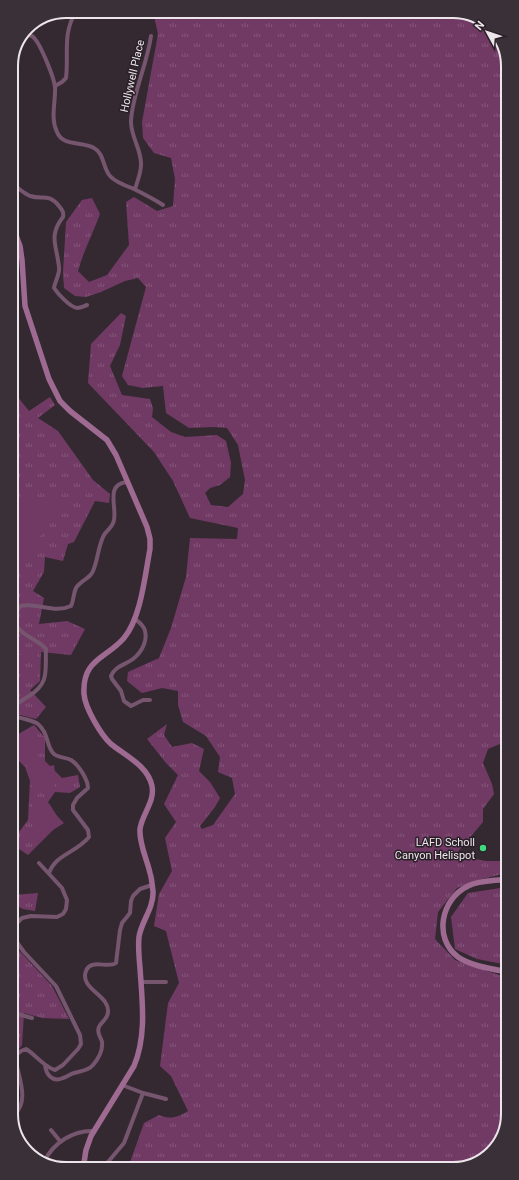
<svg xmlns="http://www.w3.org/2000/svg" width="519" height="1180" font-family="Roboto,sans-serif">
  <defs>
    <pattern id="grass-tufts" width="24" height="20" patternUnits="userSpaceOnUse"><rect width="24" height="20" fill="#713a65"/><path d="M3 7l-1-3M5 7V3M7 7l1-3M15 17l-1-3M17 17v-4M19 17l1-3" fill="none" stroke="#85567b"/></pattern>
  </defs>
  <rect width="100%" height="100%" fill="#342931"/>
  <path fill="url(#grass-tufts)" d="M153,11H457L486,22L505,48L507,741L488,749L483,763L492,784L494,794L483,809V822L455,855L461,862L470,858L486,861H505L507,859V873L478,880L457,888L438,912L435,939L455,960L508,978V1114L499,1145L471,1166L128,1168L144,1123L159,1115C171,1120 178,1117 188,1111L171,1076L160,1066L168,1003L179,983L166,931L154,926L159,894L172,871L165,838L176,822L164,804L178,775L166,763L147,739L167,724L164,735L172,747L192,743L204,749L199,771L210,782L220,798L215,807L200,826L202,829L213,825L235,794L232,778L218,772L220,757L206,736L183,722L178,705V691L162,688L142,693L127,681L128,672L159,658L171,628L186,577L190,538L237,539L238,528L190,518L173,481L154,452L88,383L91,344L121,313L126,316L120,345L110,366L122,395L150,399L153,408L152,417L171,432L185,437L217,435L226,441L231,463L230,477L220,485L210,488L205,493L211,505L228,507L243,494L245,480L238,445L227,428L213,427L189,428L166,413L163,386L143,388L128,385L122,376L146,287L138,278L125,281L101,292L86,297L75,296L64,288L63,273L66,222L82,200L92,198L100,214C93,233 83,252 78,271L89,282L107,275L129,245L126,202L134,197L157,211L173,206L175,179L171,158L154,153L143,138L142,122L158,34Z
    M12,390L29,411L50,397L55,405L38,418L58,431L93,480L110,494L109,503L95,501L74,542L68,544L63,561L45,557L44,572L33,591L44,598L39,624L67,621L85,629L71,655L41,652L40,681L30,690L46,707L36,719L13,713Z
    M34,725L45,738V761L62,778L78,775L80,787L70,793L55,792L48,802L61,822L28,855L16,847L19,832L28,820L30,781L25,767L18,760L13,763V735L15,736Z
    M507,887L508,965L477,959L455,949L451,917L468,893Z
    M13,891L14,895L38,893L35,911L23,909L13,904Z
    M14,945L52,986L69,1019L42,1018L24,1013L22,1045L14,1055Z"/>
  <path fill="#713a65" d="M68,497L13,575H12V505Z
    M13,655H22C24,668 23,672 13,681Z
    M28,731L38,737L39,739L34,742C37,751 40,771 54,765L56,780L54,791L46,805L64,823L33,843L39,826L32,804L48,796L29,784L32,783L30,773L28,774C27,762 25,759 13,756V733L17,735Z"/>
  <g fill="none" stroke-linecap="round" stroke-linejoin="round">
    <path stroke="#76556e" stroke-width="4" d="M25,33C28,34 33,36 35,39C41,46 54,77 55,87C56,101 50,118 57,132C63,147 82,141 94,148C104,153 103,168 110,176C115,182 126,186 134,189C144,194 154,199 163,205
      M55,86L62,82L66,78C69,53 62,35 76,11
      M11,184C18,187 23,193 30,196C43,200 49,193 59,206C62,210 64,212 63,217C48,236 57,246 59,267C60,274 55,281 54,288C58,294 70,307 77,308C81,308 84,306 87,305
      M135,189C137,182 141,173 141,165C142,150 130,136 131,120C133,92 147,65 151,36
      M135,619C138,621 142,625 144,628C149,639 142,652 133,659C125,665 115,666 111,676L112,679L121,691L124,701L131,706L143,700H150
      M13,709C17,702 23,700 29,696C50,683 45,670 46,649C34,635 4,633 20,606C37,602 54,614 71,606C74,600 73,594 76,588C81,580 90,579 93,571C98,560 98,546 104,535C107,530 113,527 114,520C117,507 105,484 127,482
      M13,711L15,716C22,719 33,720 38,724C49,733 46,747 54,754C59,758 65,757 71,760C79,765 88,780 88,788L77,798L73,805V810L88,830L89,837C76,853 56,854 49,873
      M141,982H166
      M14,1013L32,1018
      M45,1065C46,1074 52,1083 63,1078C67,1077 70,1074 74,1073C81,1071 88,1071 93,1065C98,1059 103,1050 102,1042C101,1037 96,1033 99,1027C101,1022 108,1019 108,1012C110,995 79,989 86,971C91,958 108,969 116,963L120,930L122,923L130,913L131,901L133,896L140,889L152,885
      M122,1085L143,1093L166,1099
      M14,1115C31,1100 17,1075 15,1056L21,1051L26,1049C36,1055 44,1067 55,1070L63,1065L78,1049L81,1044L80,1035L56,986L24,952L16,941L14,933L17,923L22,918L31,916L57,917L63,914L66,909L67,900L62,888L39,863
      M51,1130L60,1141
      M44,1162C53,1143 73,1130 94,1131
      M102,1169L124,1143L143,1093"/>
    <path stroke="#9e6a91" stroke-width="5.5" d="M12,225L20,246L22,260L25,306L49,379L60,401L70,411L107,440L116,455L147,527L150,539V549C145,575 141,618 124,638C106,659 82,659 84,694C85,708 101,735 111,744C126,756 148,766 152,786C155,802 142,814 140,829C139,844 147,859 150,873C152,879 152,885 153,891C154,908 141,922 139,937C138,947 139,958 140,968C142,1000 147,1035 134,1066L91,1136L86,1150L83,1169
      M507,879C495,881 480,880 468,886C441,899 433,938 458,957C471,966 492,969 508,972"/>
  </g>
  <circle fill="#41d77c" stroke="#2a2027" stroke-width="1.5" cx="483" cy="848" r="4"/>
  <g text-anchor="middle" stroke-width="3" stroke-linejoin="round" paint-order="stroke">
    <g font-size="11" fill="#ece5ea" stroke="#2a2027">
      <text transform="translate(132 76) rotate(-77)" y="4">Hollywell Place</text>
    </g>
    <g font-size="11" fill="#ece5ea" stroke="#2a2027" text-anchor="end">
      <text x="475" y="846">LAFD Scholl<tspan x="475" dy="13">Canyon Helispot</tspan></text>
    </g>
  </g>
  <path d="M0 0H519V1180H0ZM66 18H453A48 48 0 0 1 501 66V1114A48 48 0 0 1 453 1162H66A48 48 0 0 1 18 1114V66A48 48 0 0 1 66 18Z" fill="#3a3037" fill-rule="evenodd"/>
  <path fill="none" stroke="#ece5ea" stroke-width="2" d="M66 18H453A48 48 0 0 1 501 66V1114A48 48 0 0 1 453 1162H66A48 48 0 0 1 18 1114V66A48 48 0 0 1 66 18Z"/>
  <g transform="translate(487 32) rotate(310)" stroke="#2a2027" stroke-width="3" paint-order="stroke">
  <path d="M0-3L7 15L0 10L-7 15Z" fill="#ece5ea"/>
  <text y="-6" font-size="11" font-weight="bold" text-anchor="middle" fill="#ece5ea">N</text>
  </g>
</svg>
